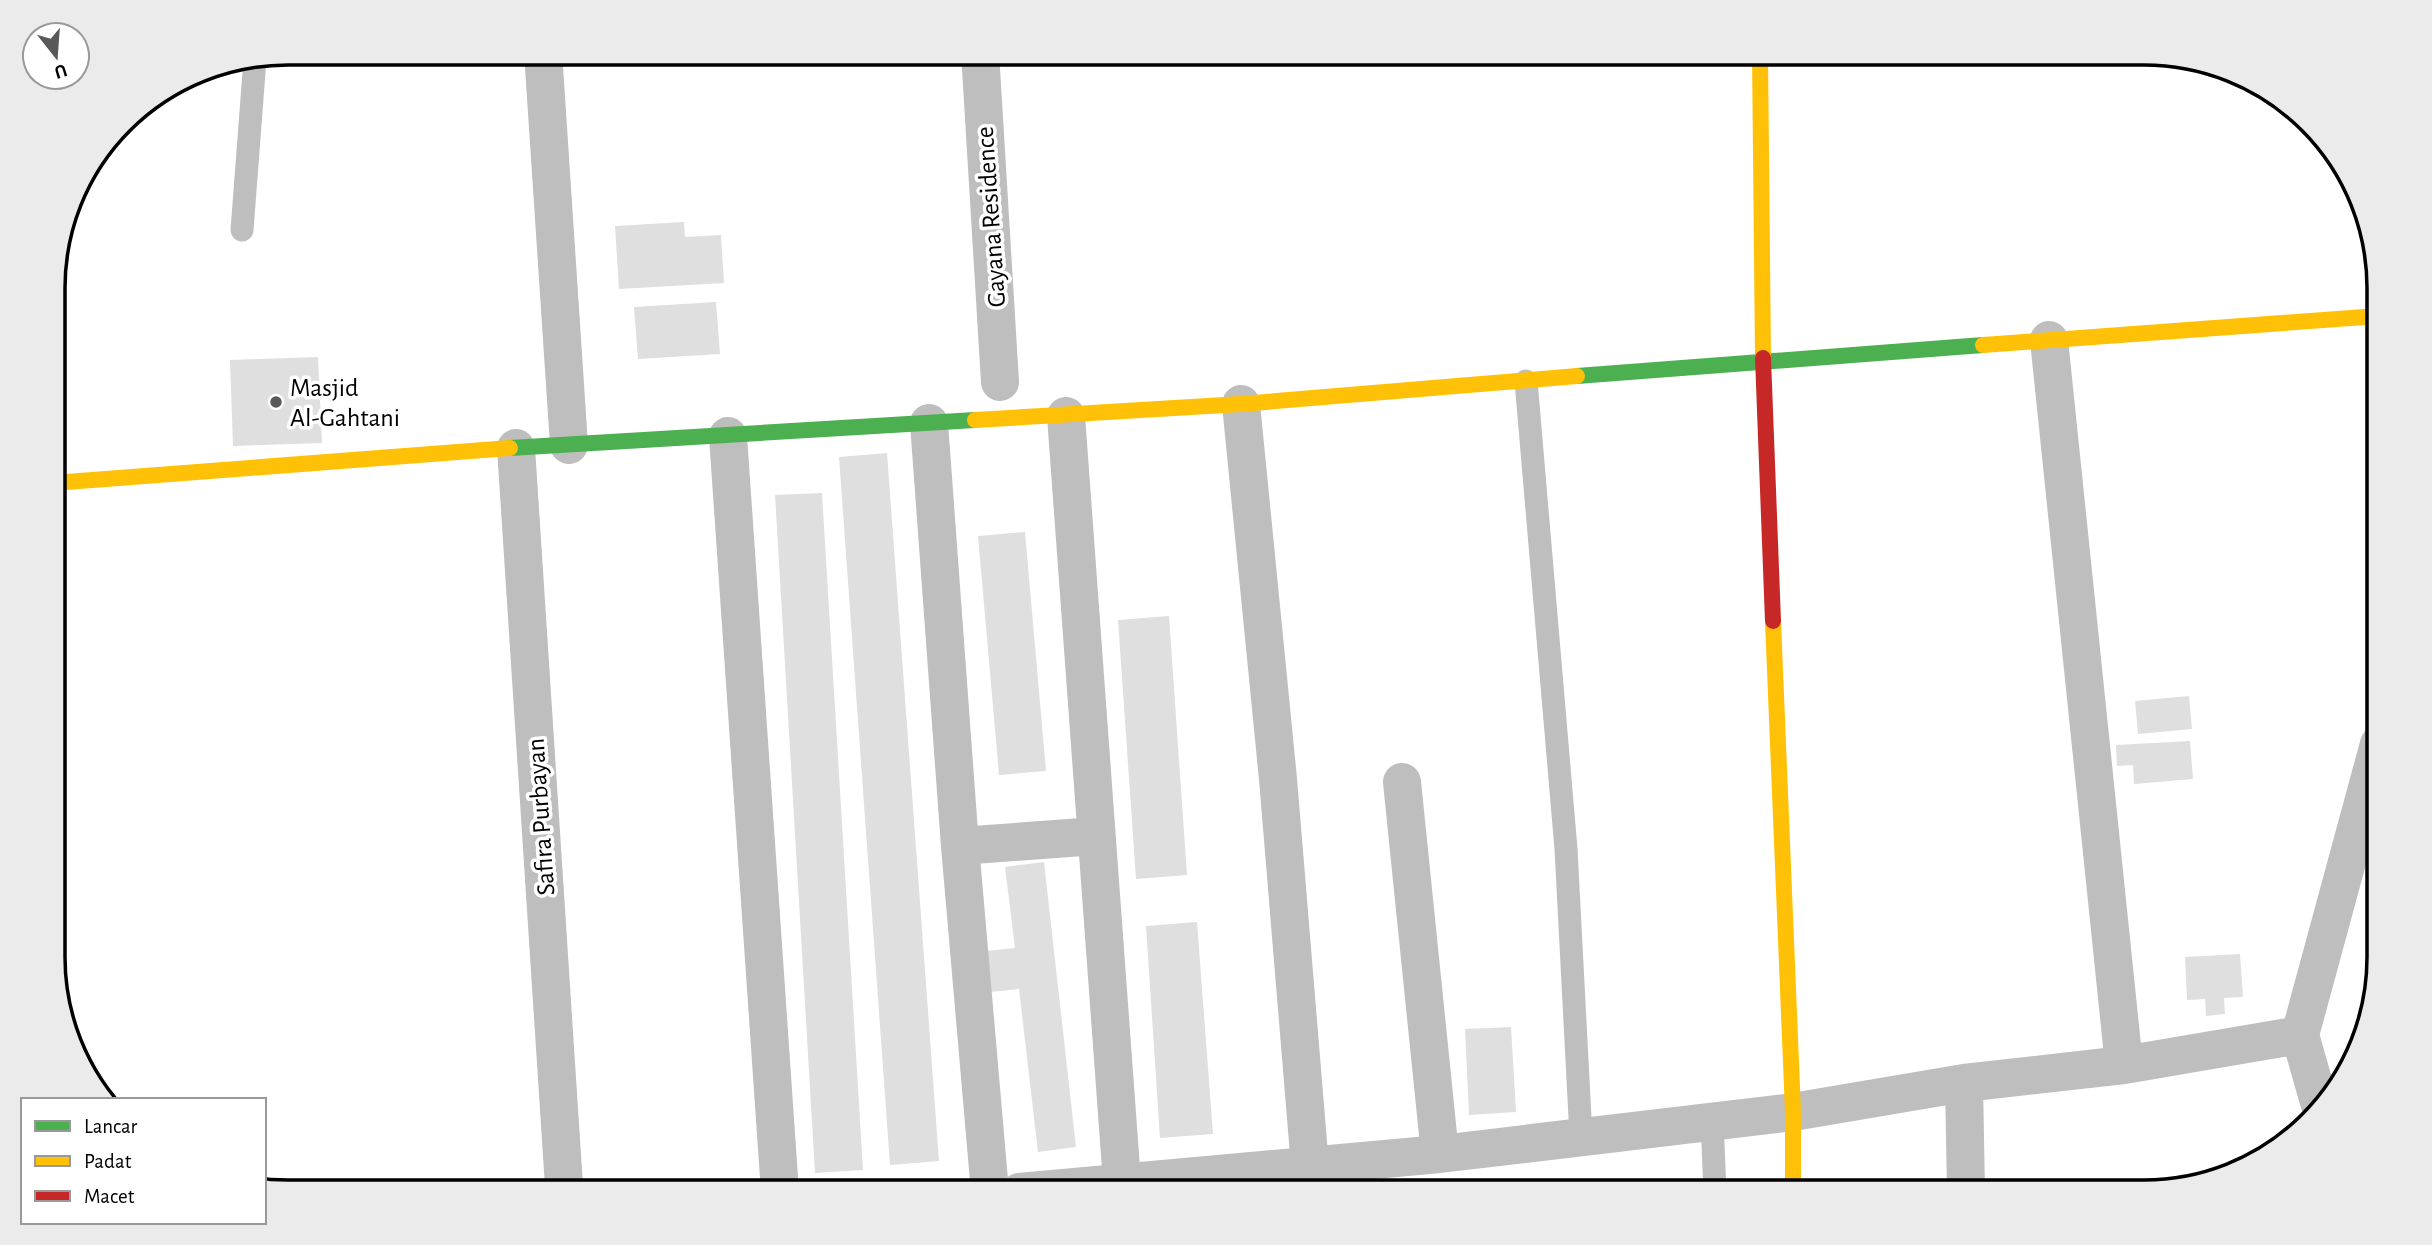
<svg xmlns="http://www.w3.org/2000/svg" width="2432" height="1245" font-family="'Alegreya Sans',sans-serif">
  <rect width="100%" height="100%" fill="#fff"/>
  <path fill="#dfdfdf" d="M684,222L685,237L721,235L724,283L619,289L615,226Z
    M716,302L720,354L638,359L634,307Z
    M318,357L322,443L233,446L230,360Z
    M887,453L939,1161L890,1165L839,457Z
    M822,493L863,1170L815,1173L775,495Z
    M1025,532L1046,771L999,775L978,536Z
    M1169,616L1187,875L1136,879L1118,620Z
    M2189,696L2192,729L2138,734L2135,701Z
    M2190,741L2193,779L2134,784L2133,765L2117,766L2116,745Z
    M1044,862L1076,1147L1038,1152L1019,989L991,992L986,951L1015,948L1005,867Z
    M1197,922L1213,1134L1160,1138L1146,926Z
    M2240,954L2243,997L2224,998L2225,1014L2206,1016L2205,999L2187,1000L2185,957Z
    M1511,1027L1516,1112L1469,1115L1465,1029Z"/>
  <g fill="none" stroke-linecap="round" stroke-linejoin="round">
    <path stroke="#bebebe" stroke-width="23" d="M242,230L255,59
      M1526,381L1566,849L1581,1137
      M1712,1121L1715,1192"/>
    <path stroke="#bebebe" stroke-width="38" d="M543,52L569,445
      M980,52L1000,382
      M2049,340L2124,1065
      M1241,404L1278,779L1310,1166
      M1066,416L1122,1182
      M929,423L960,846L990,1192
      M728,436L780,1192
      M516,448L564,1186
      M1402,782L1440,1154
      M960,846L1096,836
      M1964,1083L1966,1192
      M2319,1102L2300,1035L2379,744
      M1019,1192L1440,1154L1793,1112L1964,1083L2124,1065L2300,1035"/>
    <path stroke="#4caf50" stroke-width="16" d="M1577,376L1983,345
      M510,448L975,420"/>
    <path stroke="#ffc107" stroke-width="16" d="M1760,52L1763,358
      M1983,345L2378,316
      M975,420L1241,404L1577,376
      M53,483L510,448
      M1773,621L1793,1112V1192"/>
    <path stroke="#c62828" stroke-width="16" d="M1763,358L1773,621"/>
  </g>
  <circle fill="#595959" stroke="#fff" stroke-width="2.5" cx="276" cy="402" r="7"/>
  <g text-anchor="middle" stroke-width="7" stroke-linejoin="round" paint-order="stroke">
    <g font-size="26" fill="#000" stroke="#fff">
      <text transform="translate(990 217) rotate(-94)" y="9">Gayana Residence</text>
      <text transform="translate(540 817) rotate(-94)" y="9">Safira Purbayan</text>
    </g>
    <g font-size="26" fill="#000" stroke="#fff" text-anchor="start">
      <text x="290" y="396">Masjid<tspan x="290" dy="30">Al-Gahtani</tspan></text>
    </g>
  </g>
  <path d="M0 0H2432V1245H0ZM288 65H2144A223 223 0 0 1 2367 288V957A223 223 0 0 1 2144 1180H288A223 223 0 0 1 65 957V288A223 223 0 0 1 288 65Z" fill="#ebebeb" fill-rule="evenodd"/>
  <path fill="none" stroke="#000" stroke-width="3.5" d="M288 65H2144A223 223 0 0 1 2367 288V957A223 223 0 0 1 2144 1180H288A223 223 0 0 1 65 957V288A223 223 0 0 1 288 65Z"/>
  <rect x="21" y="1098" width="245" height="126" fill="#ffffff" stroke="#999999" stroke-width="2"/>
  <rect x="35" y="1121" width="35" height="10" fill="#4caf50" stroke="#999999" stroke-width="2"/>
  <text x="84" y="1133" font-size="21" fill="#000000">Lancar</text>
  <rect x="35" y="1156" width="35" height="10" fill="#ffc107" stroke="#999999" stroke-width="2"/>
  <text x="84" y="1168" font-size="21" fill="#000000">Padat</text>
  <rect x="35" y="1191" width="35" height="10" fill="#c62828" stroke="#999999" stroke-width="2"/>
  <text x="84" y="1203" font-size="21" fill="#000000">Macet</text>
  <g transform="translate(56 56) rotate(163)"><circle r="33" fill="#ffffff" stroke="#999999" stroke-width="2"/>
  <path d="M0-5L12 26L0 18L-12 26Z" fill="#595959"/>
  <text y="-10" font-size="19" font-weight="bold" text-anchor="middle" fill="#000000">U</text>
  </g>
</svg>
